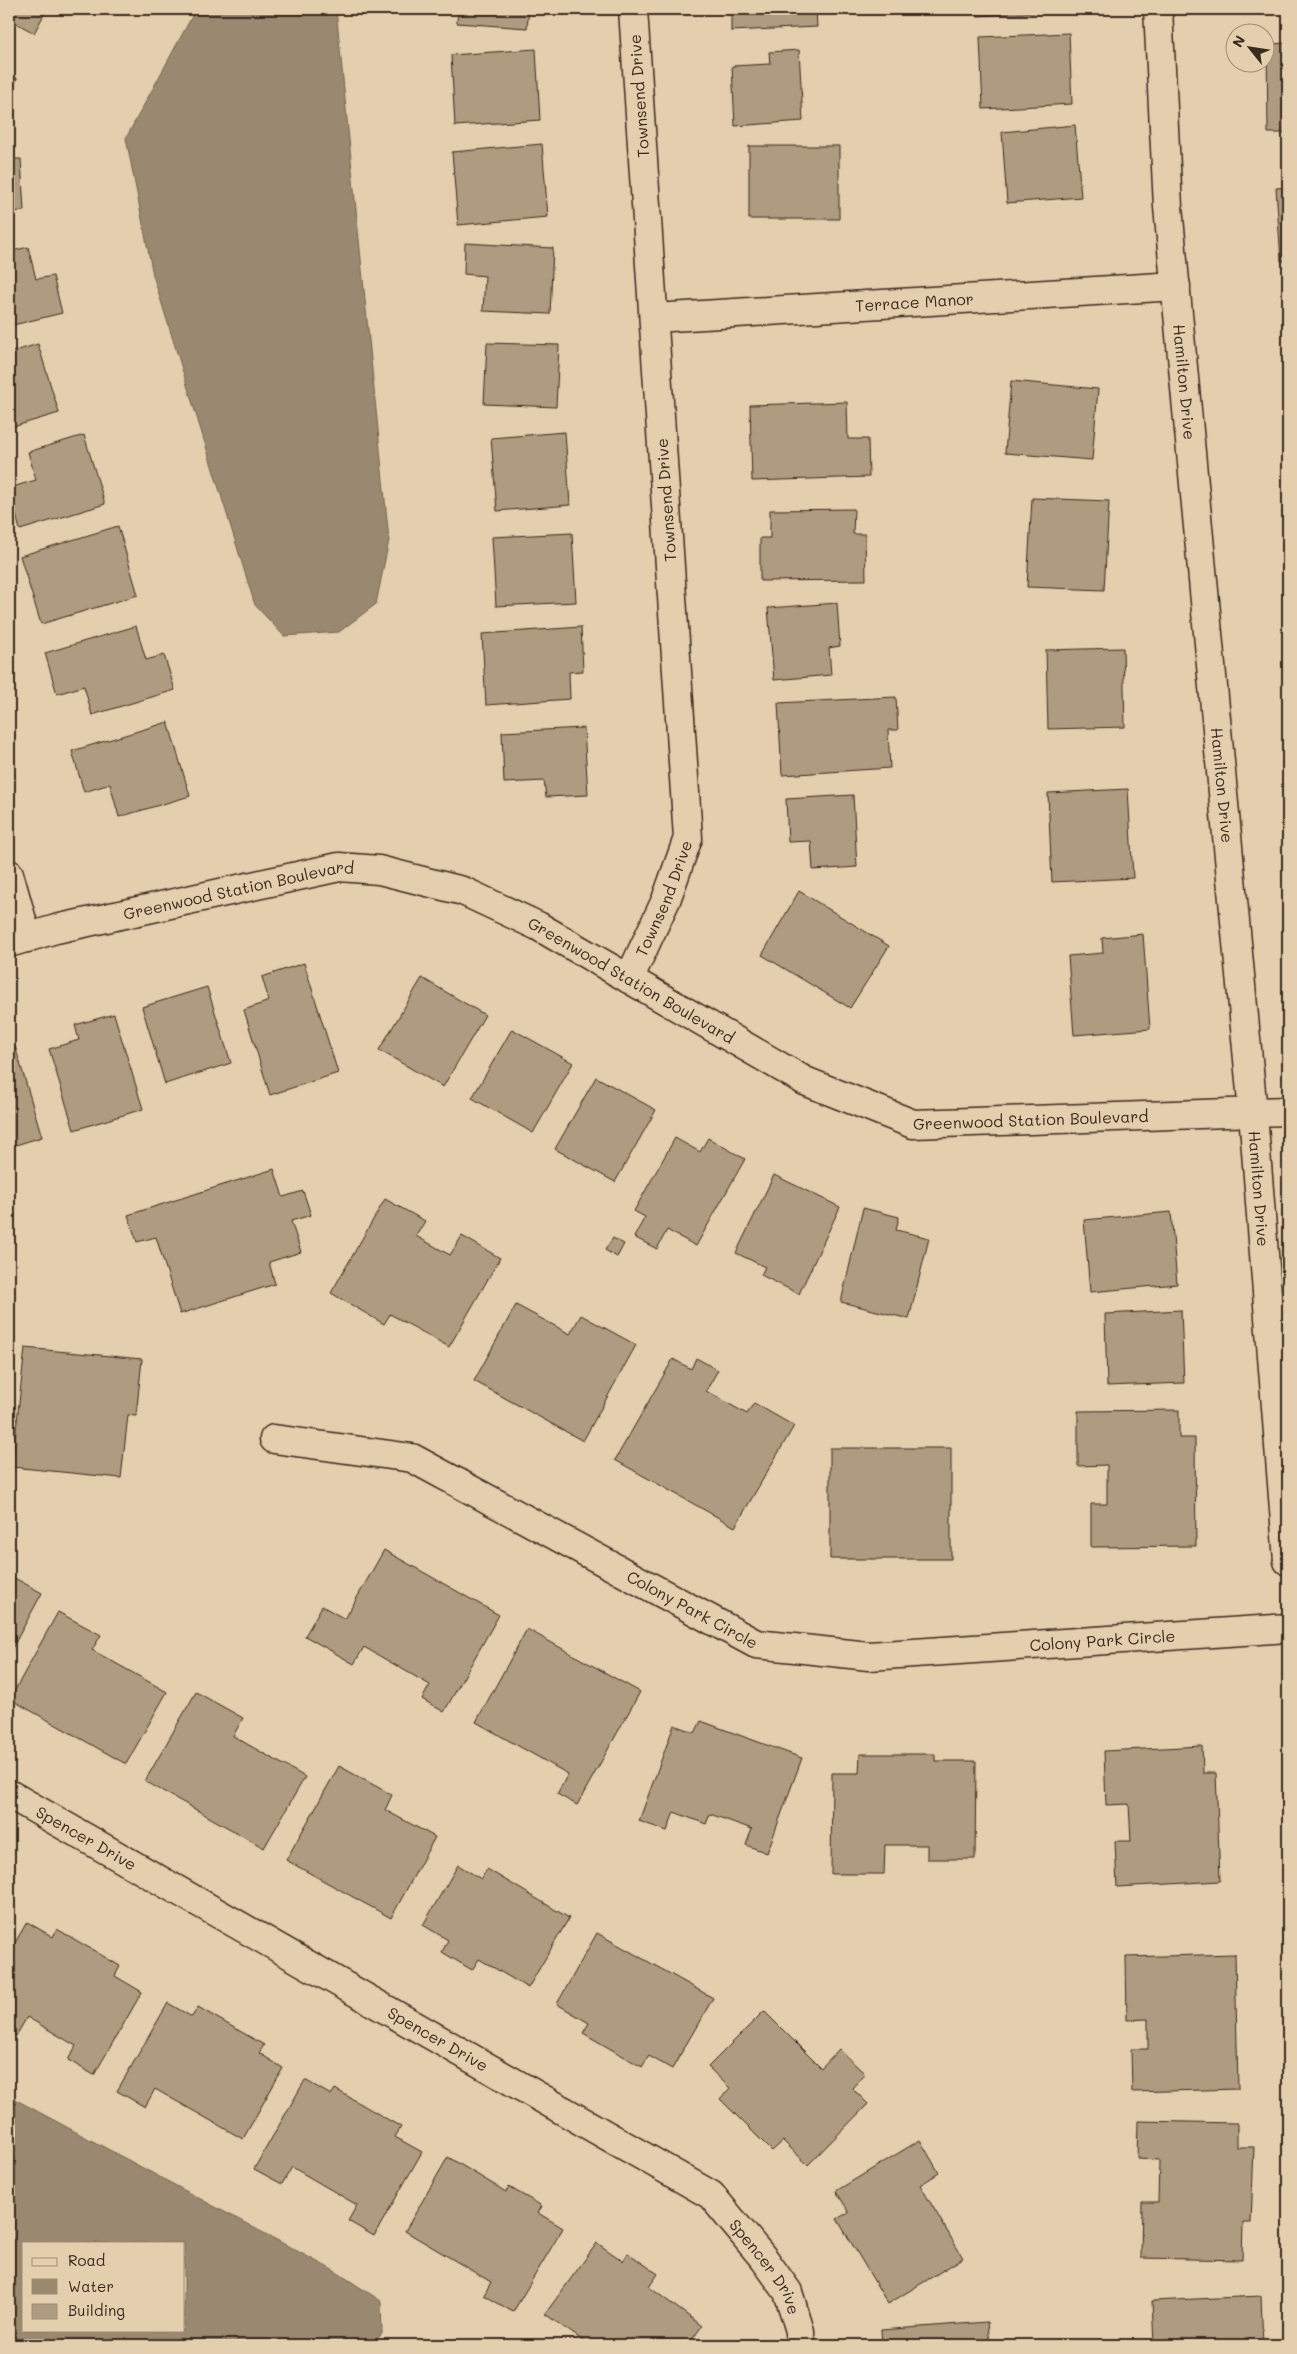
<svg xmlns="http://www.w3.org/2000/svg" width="1297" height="2354" font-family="Mali,sans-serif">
  <rect width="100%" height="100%" fill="#e3cead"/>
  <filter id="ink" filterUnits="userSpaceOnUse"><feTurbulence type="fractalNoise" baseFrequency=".02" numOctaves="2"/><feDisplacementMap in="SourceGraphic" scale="10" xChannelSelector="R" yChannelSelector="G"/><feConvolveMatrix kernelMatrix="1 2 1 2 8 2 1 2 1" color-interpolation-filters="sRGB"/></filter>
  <g filter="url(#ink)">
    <path fill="#9a886f" stroke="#74624f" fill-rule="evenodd" d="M196,9H336L389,540L376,604L339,632L284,636L255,605L153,275L126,138Z
      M9,2096L338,2273L381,2301L382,2334L370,2345H9ZM24,2243H184V2330H24Z"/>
    <path fill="#af9b80" stroke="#3b2a1e" d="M9,9H47L34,33L9,19Z
      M458,9H529L527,28L457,23Z
      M731,9H816L817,27L731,31Z
      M977,9H1064V11L977,16Z
      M1069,33L1072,104L983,109L980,37Z
      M1288,43V133H1268L1267,44Z
      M536,49L540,120L455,126L451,55Z
      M799,50L803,121L735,126L732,66L770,64L769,52Z
      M9,76L17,78L9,110Z
      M1075,125L1081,197L1007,203L1002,132Z
      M542,144L548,217L458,225L452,152Z
      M749,146H839V219H749Z
      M9,159H21L24,211L9,212Z
      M1288,187V261H1281L1276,188Z
      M465,243L553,248L550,314L483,311L485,276L464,274Z
      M28,247L36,279L53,276L62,313L9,326V252Z
      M487,343L559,345L556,407L484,404Z
      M38,344L59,413L9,428V353Z
      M1011,381L1098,389L1092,460L1005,453Z
      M847,402L848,439H868L869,477L752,481L750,405Z
      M565,432L570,505L497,511L491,438Z
      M84,435L105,504L20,530L9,488L36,480L28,452Z
      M1032,498L1109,501L1104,590L1027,587Z
      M854,509L853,534H865L866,580L760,581V538H770V510Z
      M118,526L138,595L41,624L20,556Z
      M572,533L576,602L496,606L492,537Z
      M837,603L840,646L829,648L831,675L774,680L768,608Z
      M136,626L146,660L164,655L175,690L92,715L84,686L57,694L45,653Z
      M581,627L583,671L569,672L570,699L486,705L482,634Z
      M1123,648L1125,727L1048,729L1046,650Z
      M896,697L898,730H888L890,768L782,775L778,703Z
      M168,722L190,796L119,817L110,784L84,792L72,751Z
      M584,728L588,795L546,797L544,781L504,783L502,732Z
      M1128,789L1133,878L1052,882L1048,793Z
      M853,795L857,867L813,870L811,841L788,842L786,799Z
      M799,891L889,946L850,1008L762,955Z
      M1143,934L1150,1029L1074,1035L1068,956L1103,953L1102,938Z
      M304,963L338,1073L270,1095L244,1010L269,1001L262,977Z
      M422,978L485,1015L443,1087L379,1050Z
      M207,987L231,1063L165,1084L142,1007Z
      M114,1014L143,1109L74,1130L49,1049L79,1040L75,1025Z
      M512,1029L573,1063L533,1133L472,1098Z
      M15,1046L42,1137L9,1147V1048Z
      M596,1077L656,1110L615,1182L555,1149Z
      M675,1138L700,1152L708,1138L745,1159L696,1246L667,1230L657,1249L634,1237L645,1217L634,1211Z
      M274,1169L283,1197L303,1191L311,1215L291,1221L301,1252L269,1262L275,1284L180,1314L156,1237L137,1242L128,1215Z
      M774,1175L840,1207L799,1294L761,1275L765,1267L736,1253Z
      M385,1199L425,1221L416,1236L450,1255L462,1236L500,1258L449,1347L390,1314L384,1324L331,1293Z
      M863,1208L899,1217L896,1230L929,1238L909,1319L841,1302Z
      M1171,1212L1177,1284L1090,1292L1084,1220Z
      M613,1238L624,1244L617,1257L605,1250Z
      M516,1305L570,1334L581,1315L636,1345L583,1441L474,1381Z
      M1181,1310L1184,1383L1107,1386L1105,1314Z
      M25,1348L142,1359L136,1416L128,1415L121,1478L12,1467Z
      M696,1358L718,1370L706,1391L747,1414L754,1403L794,1426L735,1527L615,1460L673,1359L691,1369Z
      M1179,1410V1438H1195L1196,1546L1091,1547V1504H1107V1465L1078,1466V1411Z
      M830,1448H951V1559H830Z
      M384,1550L499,1615L444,1712L422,1699L430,1685L364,1647L354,1664L305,1636L322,1606L345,1619Z
      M9,1575L42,1593L9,1654Z
      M58,1612L101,1635L92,1650L167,1692L126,1764L10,1699Z
      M527,1629L640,1692L577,1805L557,1794L568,1774L476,1722Z
      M196,1692L243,1718L233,1736L305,1777L264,1848L145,1781Z
      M701,1721L802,1758L767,1853L746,1845L752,1829L710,1814L706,1824L674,1812L667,1831L639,1821L674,1725L695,1733Z
      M1202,1746L1203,1773H1216L1220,1881L1117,1887L1115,1841H1131L1129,1804L1106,1805L1104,1751Z
      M860,1754H935V1761H976L975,1859H927V1845H885L884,1874H831L832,1773H859Z
      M339,1766L392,1795L385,1810L435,1837L391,1918L286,1860Z
      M458,1865L481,1879L487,1869L569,1918L528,1988L479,1959L472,1970L442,1952L448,1940L423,1925Z
      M27,1922L53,1937L57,1929L120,1966L115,1976L142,1992L94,2075L68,2060L76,2046L27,2017L16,2036L9,2032V1953Z
      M597,1933L713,1998L672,2069L649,2056L642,2067L583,2033L589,2023L557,2004Z
      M1235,1954L1238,2089L1132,2092L1131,2049H1148V2019L1127,2020L1126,1957Z
      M168,2003L192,2017L198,2007L264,2045L259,2053L283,2068L243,2139L155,2089L145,2107L117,2091Z
      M764,2011L821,2068L839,2049L865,2074L852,2088L868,2104L808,2165L783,2141L772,2151L720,2099L730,2088L708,2067Z
      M305,2080L331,2095L335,2089L401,2127L395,2137L422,2152L374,2236L348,2221L357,2205L292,2167L282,2184L254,2169Z
      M1138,2121L1237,2123V2147H1254L1251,2223H1243L1242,2260L1141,2258L1142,2202H1158L1159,2160L1137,2159Z
      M920,2140L939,2173L920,2185L963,2258L888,2304L837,2219L849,2212L836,2191Z
      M448,2157L506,2192L509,2187L542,2206L538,2213L563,2228L513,2312L484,2295L491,2282L405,2231Z
      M597,2243L623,2261L628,2253L658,2274L649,2287L702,2326L688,2345H589L545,2314Z
      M1261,2296L1263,2345H1154L1152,2301Z
      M987,2322L989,2345H882L881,2330Z"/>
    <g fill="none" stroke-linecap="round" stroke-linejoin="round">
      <g stroke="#3b2a1e" stroke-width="31">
        <g id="minor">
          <path id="s1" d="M1158,9L1168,207L1253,1113L1288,1561"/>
          <path id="s2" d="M654,318L1176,286"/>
          <path d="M9,874L27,938"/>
          <path id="s3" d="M9,943L56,929L339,867L379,870L463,891L538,926L805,1081L913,1124L1288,1111"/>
          <path id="s4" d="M629,979L666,900L688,838L633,9"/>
          <path id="s5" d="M274,1439L412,1458L756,1644L869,1656L1288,1628"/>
          <path id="s6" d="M9,1794L711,2195L765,2260L788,2292L800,2331V2345"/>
        </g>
      </g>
      <use href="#minor" stroke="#e3cead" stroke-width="28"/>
    </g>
  </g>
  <g text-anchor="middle" stroke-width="4" stroke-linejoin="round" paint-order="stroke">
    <g font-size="16" fill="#3b2a1e" stroke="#e3cead">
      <text transform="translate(639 96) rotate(-94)" y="6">Townsend Drive</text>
      <text dy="6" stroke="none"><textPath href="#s2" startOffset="261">Terrace Manor</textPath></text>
      <text dy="6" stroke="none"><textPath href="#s1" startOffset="374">Hamilton Drive</textPath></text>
      <text transform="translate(666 500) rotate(-94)" y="6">Townsend Drive</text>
      <text dy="6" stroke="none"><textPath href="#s1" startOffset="779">Hamilton Drive</textPath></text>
      <text dy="6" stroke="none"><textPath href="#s3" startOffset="236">Greenwood Station Boulevard</textPath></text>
      <text dy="6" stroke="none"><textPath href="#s4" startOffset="88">Townsend Drive</textPath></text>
      <text dy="6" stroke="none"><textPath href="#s3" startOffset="656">Greenwood Station Boulevard</textPath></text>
      <text dy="6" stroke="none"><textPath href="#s3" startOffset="1091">Greenwood Station Boulevard</textPath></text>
      <text dy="6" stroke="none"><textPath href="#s1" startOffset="1184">Hamilton Drive</textPath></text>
      <text dy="6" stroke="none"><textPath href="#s5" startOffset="458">Colony Park Circle</textPath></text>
      <text dy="6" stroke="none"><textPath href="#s5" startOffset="878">Colony Park Circle</textPath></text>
      <text dy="6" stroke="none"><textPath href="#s6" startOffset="89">Spencer Drive</textPath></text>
      <text dy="6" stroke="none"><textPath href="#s6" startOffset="494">Spencer Drive</textPath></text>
      <text dy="6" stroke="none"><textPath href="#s6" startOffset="899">Spencer Drive</textPath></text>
    </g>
  </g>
  <rect width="1297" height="2354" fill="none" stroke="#e3cead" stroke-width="30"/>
  <rect x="15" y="15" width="1267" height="2324" fill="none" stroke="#3b2a1e" stroke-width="2" filter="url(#ink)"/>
  <rect x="22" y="2242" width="162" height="90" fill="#e3cead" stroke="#a08c74"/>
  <rect x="32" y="2258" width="25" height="8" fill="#e3cead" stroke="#a08c74"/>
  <text x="68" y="2266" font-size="15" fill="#3b2a1e">Road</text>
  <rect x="32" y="2279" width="25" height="15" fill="#9a886f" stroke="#a08c74"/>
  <text x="68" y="2292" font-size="15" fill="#3b2a1e">Water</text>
  <rect x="32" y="2304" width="25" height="15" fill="#af9b80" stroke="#a08c74"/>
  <text x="68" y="2316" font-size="15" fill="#3b2a1e">Building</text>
  <g transform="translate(1250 48) rotate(300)"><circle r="24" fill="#e3cead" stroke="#a08c74"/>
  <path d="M0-4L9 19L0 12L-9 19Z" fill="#3b2a1e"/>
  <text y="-8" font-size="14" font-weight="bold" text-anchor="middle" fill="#3b2a1e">N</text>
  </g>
</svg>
